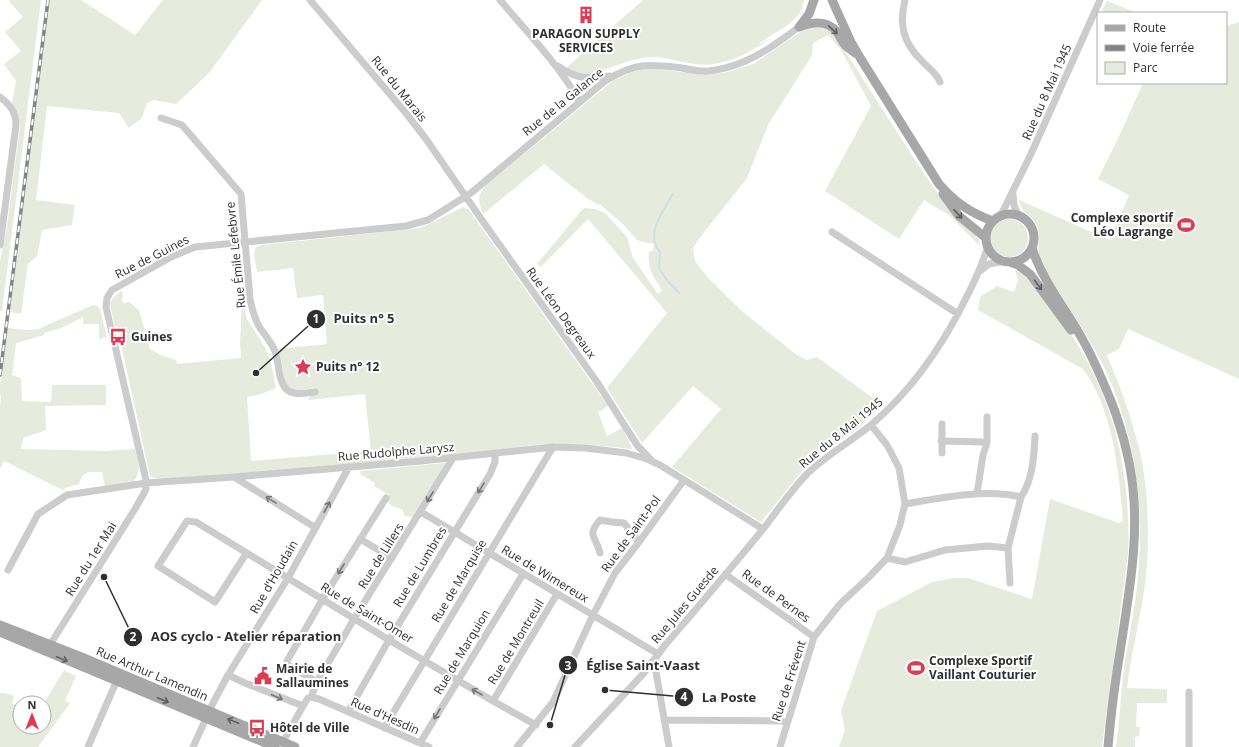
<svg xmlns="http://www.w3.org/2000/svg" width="1239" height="747" font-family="'Open Sans',sans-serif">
  <rect width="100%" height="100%" fill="#fff"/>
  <path fill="#e6ebdd" d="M10,0H41L2,311H0V261L7,227L20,126L18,114L12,103L16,81L4,64L21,51L5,32L23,17L9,1Z
    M49,0H81L135,35L163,0H262L209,73L176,104L154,100L147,103L142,118L129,128L119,113L47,106L36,200L75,205L72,225L42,230L37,256L28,264L21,314L10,312Z
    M643,0H804C802,23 773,32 757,45L772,38C754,49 736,61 714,64C695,67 675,59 657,57C638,56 620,64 603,70L604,73C590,76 579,75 566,68Z
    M1107,1L1137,13H1108L1102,11Z
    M1239,22V379L1128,329L1119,349L1107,355C1119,384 1130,413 1138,444C1148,482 1149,525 1147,565C1144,606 1132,646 1127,688L1167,689V703H1137L1136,727H1140L1139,736L1135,737V747H1116C1120,718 1121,689 1125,660C1129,638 1133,616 1136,595C1146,518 1138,442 1106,371C1093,344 1077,320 1061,295C1054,284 1045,272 1040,259C1036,248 1041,237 1037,226C1032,214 1022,215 1019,200L1110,240L1129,195L1098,179L1121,132L1143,83H1226V26Z
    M814,25L828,27L841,43L846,53L856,68L913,157L946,206L956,217L974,233L979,240L980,246L949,215L924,200L899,239L825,191L871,106L841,50L828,35L813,43L812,55L768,125L747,178L698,240L693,248L695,261L709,279L744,313L797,355L807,360L817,357L882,405L859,428L810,461L761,522L672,467L721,409L693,386L642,443L607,388L667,313L588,219L541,267L537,264L581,211L585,208L596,209L606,214L627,237L633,258L658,294L662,290C653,276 647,269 649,251H653L654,244L643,242L637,240L623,224L602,206L588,199L544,164L483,214C478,200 477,197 486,185L614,80L632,72L650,68L704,75L728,72L753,64L806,28Z
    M463,207L469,210L608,406L598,412L607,436L622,428L631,445L632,449L583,444H543L451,455L238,474L159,479L154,478L150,476L117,326H115C112,309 104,301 122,291L123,295L122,300L124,303L129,302L139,310L150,349L160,355L176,360L177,364L241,358L240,342L242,303H243L247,319L264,346L270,359L276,388L261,394L247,397L251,461L371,451L365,394L308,400L310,396L316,394L315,388L298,391L290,389L285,383L281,359L278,349L327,344L323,295L297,298L293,268L257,272L254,254L256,247L262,245L419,228L429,224Z
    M990 238a19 19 0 1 1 38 0a19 19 0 1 1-38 0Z
    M1015,270L1024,274L1029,278C1045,298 1061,318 1074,339C1116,404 1131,478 1128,554L1102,747H839L845,730L841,710L877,611L932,582L953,578H968L1032,599L1050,499L1119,523L1123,521C1119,471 1113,410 1083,369L978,310L980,297L997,286L1014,292L1018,280Z
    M93,305L97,306L100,309L107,337L99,339V324H83V317L61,328L44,333V335L16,343L12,375L21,378L22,401L51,402L52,385H106V405L45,406L46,430L23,438L21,449L104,451L135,449C138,462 142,470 134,481L105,486L102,472C89,472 83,470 79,484L65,488L63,490L4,461L0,469V407L1,396L0,395V386L8,328L29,330L38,329Z
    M444,463L447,465L413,517L404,516L403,510L392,506L387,501L389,495L374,486L375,483L360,474L361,471Z
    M64,670L76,676L65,701L70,703L38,747H0V693H5L14,696L12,704L20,705V727H44V703Z"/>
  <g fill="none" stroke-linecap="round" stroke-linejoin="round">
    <path stroke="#cae1ea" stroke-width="2" d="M673,194C664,210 644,234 660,252L659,268L666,279L679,293"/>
    <path stroke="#ccc" stroke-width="7" d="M310,0L405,112L426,139L484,223L597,382L637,445L653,462
      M500,0C528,33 558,64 580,102
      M905,0C899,24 903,43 922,61C929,69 936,72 940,82
      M558,66C562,69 567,72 572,74C584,80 598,77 610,76
      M0,97C10,105 16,112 16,125L0,245
      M161,118L182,125L241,194L250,299C252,309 254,318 260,328C265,335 271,342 275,351C279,361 278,381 286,389C294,396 305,393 315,392
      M1013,194L1014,205L1018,215
      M1001,215L1030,156L1100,0
      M832,232L958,314
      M980,271L989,264L1005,261
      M942,424V453
      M871,425L887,445L899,468L905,504L900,525L887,558
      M941,441L981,442L987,443
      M234,477L316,528
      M977,494L983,455L987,443V417
      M905,504C939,498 987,488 1021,497
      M421,512L658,654
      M360,539L392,558
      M600,553C596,536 586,536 600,520L612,522L624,523L639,542
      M246,554L215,602L158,566L187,521L196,522L389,640L493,701L536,725
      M8,570L38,514L67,495L146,483L234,477L421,461L553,447L586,448L626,453L647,459L660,465L763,529
      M725,574L814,637
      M1010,583L1008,548L1021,497C1033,479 1034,456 1035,436
      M48,648L135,509L144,493L146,489V480L106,307L107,298L112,290L171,257L195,247L406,226L428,220L471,193L605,81C635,62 649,64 682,68C691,70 700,72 709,71C745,67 771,48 799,27
      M651,664L656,672L669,747
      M228,675L245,683L303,706L280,747
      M317,682L288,665L287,661L322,600L386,498
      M1189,692V747
      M311,697L319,699L429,747
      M493,701L557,594
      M303,706L308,698L311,697L317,682L354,619L453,458
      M348,712L389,640L490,474L495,462V453
      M664,720L781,721L787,723
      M384,728L553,447
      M420,743L523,574
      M88,747L117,680
      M193,747L213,703L228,675L288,578L349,467
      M517,747L553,702L593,615L615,573L639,542L684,480
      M575,747L643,674L666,644C699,606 732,567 764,528C777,511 790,492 805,476C825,455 851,442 872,424C912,390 941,348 964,302C974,283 982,266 988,246
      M780,747L814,637L840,604L869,577L887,558L905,562L945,550L988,546L1008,548"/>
    <path stroke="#a7a7a7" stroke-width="9" d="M832,0L851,42L859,56L939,184C955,202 970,213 993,221
      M800,26L809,14L814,0
      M799,27C812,22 827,19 837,32C840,36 841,41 845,45C848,48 852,50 855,53
      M943,194L959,216L986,238
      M986 238a24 24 0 1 1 48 0a24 24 0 1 1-48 0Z
      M1032,248C1042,280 1064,306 1080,335C1092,355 1102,379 1111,401C1123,432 1132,466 1134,501C1137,547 1129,593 1122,639C1116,675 1111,711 1108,747
      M1010,262L1018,265L1030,274L1071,330
      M0,625L79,656L295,747
      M0,632L275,747"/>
    <g stroke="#848484" stroke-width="3.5">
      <path id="rail" d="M0,375L48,0"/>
    </g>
    <use href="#rail" stroke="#fff" stroke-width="2" stroke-dasharray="6" stroke-linecap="butt"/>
  </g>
  <defs><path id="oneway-shaft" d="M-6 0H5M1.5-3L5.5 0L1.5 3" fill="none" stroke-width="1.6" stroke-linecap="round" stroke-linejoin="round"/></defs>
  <g stroke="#5f5f5f">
    <use href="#oneway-shaft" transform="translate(833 30) rotate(43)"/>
    <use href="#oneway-shaft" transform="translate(958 214) rotate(47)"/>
    <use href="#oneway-shaft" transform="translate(1038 285) rotate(54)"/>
    <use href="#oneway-shaft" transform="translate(62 659) rotate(22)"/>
    <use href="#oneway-shaft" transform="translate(163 700) rotate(23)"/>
    <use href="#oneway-shaft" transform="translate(233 721) rotate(-158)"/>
  </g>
  <g stroke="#767676">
    <use href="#oneway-shaft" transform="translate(481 488) rotate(122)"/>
    <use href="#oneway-shaft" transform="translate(430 497) rotate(121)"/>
    <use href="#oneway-shaft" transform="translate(271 500) rotate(-148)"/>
    <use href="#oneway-shaft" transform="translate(327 507) rotate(-61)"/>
    <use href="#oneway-shaft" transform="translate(341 569) rotate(121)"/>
    <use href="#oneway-shaft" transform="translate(477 692) rotate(-150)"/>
    <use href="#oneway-shaft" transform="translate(277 697) rotate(23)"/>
    <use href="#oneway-shaft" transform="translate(437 714) rotate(121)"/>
  </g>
  <defs>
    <g id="building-bare" transform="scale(1.38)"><path d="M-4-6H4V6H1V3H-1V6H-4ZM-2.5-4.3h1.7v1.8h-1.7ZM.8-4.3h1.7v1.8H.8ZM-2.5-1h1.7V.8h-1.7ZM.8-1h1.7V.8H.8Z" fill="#dd3a56" stroke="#fff" stroke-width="2.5" paint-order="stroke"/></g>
    <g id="stadium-bare" transform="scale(1.38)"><path d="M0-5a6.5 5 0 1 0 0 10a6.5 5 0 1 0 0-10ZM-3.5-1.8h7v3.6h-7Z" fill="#dd3a56" stroke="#fff" stroke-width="2.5" paint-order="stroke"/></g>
    <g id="bus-bare" transform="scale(1.38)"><path d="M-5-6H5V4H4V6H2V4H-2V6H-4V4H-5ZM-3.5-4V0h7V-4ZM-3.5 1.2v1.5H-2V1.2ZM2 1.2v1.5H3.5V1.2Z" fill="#dd3a56" stroke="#fff" stroke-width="2.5" paint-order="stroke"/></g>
    <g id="sight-bare" transform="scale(1.38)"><path d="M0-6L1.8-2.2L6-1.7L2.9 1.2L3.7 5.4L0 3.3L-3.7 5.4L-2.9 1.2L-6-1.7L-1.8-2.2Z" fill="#dd3a56" stroke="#fff" stroke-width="2.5" paint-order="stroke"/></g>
    <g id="civic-bare" transform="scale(1.38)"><path d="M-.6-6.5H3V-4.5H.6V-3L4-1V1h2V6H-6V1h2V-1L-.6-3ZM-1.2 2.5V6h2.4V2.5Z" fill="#dd3a56" stroke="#fff" stroke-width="2.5" paint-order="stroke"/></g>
  </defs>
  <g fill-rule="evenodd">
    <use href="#building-bare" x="586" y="15"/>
    <use href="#stadium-bare" x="1186" y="225"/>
    <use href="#bus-bare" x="118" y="337"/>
    <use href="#sight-bare" x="303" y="367"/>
    <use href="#stadium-bare" x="916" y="668"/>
    <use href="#civic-bare" x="263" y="676"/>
    <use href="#bus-bare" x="257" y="728"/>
  </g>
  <g text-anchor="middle" stroke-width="4" stroke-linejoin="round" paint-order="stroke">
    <g font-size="12" font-weight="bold" fill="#2f2f2f" stroke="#fff" text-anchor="start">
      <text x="586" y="38" text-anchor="middle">PARAGON SUPPLY<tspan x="586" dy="14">SERVICES</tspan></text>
      <text x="1173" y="222" text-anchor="end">Complexe sportif<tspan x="1173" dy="14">Léo Lagrange</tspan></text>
      <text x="131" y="341">Guines</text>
      <text x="316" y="371">Puits n° 12</text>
      <text x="929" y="665">Complexe Sportif<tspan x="929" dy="14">Vaillant Couturier</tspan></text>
      <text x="276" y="673">Mairie de<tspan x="276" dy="14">Sallaumines</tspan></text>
      <text x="270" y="732">Hôtel de Ville</text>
    </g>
    <g font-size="12" fill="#2f2f2f" stroke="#fff">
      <text transform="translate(399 89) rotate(51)" y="4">Rue du Marais</text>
      <text transform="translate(1047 92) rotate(-66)" y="4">Rue du 8 Mai 1945</text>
      <text transform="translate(563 102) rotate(-39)" y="4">Rue de la Galance</text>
      <text transform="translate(236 255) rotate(-96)" y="4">Rue Émile Lefebvre</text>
      <text transform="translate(152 257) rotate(-27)" y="4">Rue de Guines</text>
      <text transform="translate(561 313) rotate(54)" y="4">Rue Léon Degreaux</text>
      <text transform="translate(841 433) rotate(-39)" y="4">Rue du 8 Mai 1945</text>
      <text transform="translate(396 452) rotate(-5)" y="4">Rue Rudolphe Larysz</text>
      <text transform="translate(631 534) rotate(-54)" y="4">Rue de Saint-Pol</text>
      <text transform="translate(381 556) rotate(-58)" y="4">Rue de Lillers</text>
      <text transform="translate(91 559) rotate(-58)" y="4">Rue du 1er Mai</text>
      <text transform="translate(420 567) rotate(-59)" y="4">Rue de Lumbres</text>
      <text transform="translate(545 574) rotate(31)" y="4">Rue de Wimereux</text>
      <text transform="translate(274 577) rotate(-60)" y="4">Rue d'Houdain</text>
      <text transform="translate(459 581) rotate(-59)" y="4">Rue de Marquise</text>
      <text transform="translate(776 596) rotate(36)" y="4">Rue de Pernes</text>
      <text transform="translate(685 605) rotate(-50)" y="4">Rue Jules Guesde</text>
      <text transform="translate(367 613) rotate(31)" y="4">Rue de Saint-Omer</text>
      <text transform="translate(516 642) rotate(-59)" y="4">Rue de Montreuil</text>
      <text transform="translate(462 652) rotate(-59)" y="4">Rue de Marquion</text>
      <text transform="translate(152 674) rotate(23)" y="4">Rue Arthur Lamendin</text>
      <text transform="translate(789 681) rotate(-72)" y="4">Rue de Frévent</text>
      <text transform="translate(385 716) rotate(24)" y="4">Rue d'Hesdin</text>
    </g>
  </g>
  <path fill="none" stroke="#2f2f2f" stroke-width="1.5" d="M256 373L316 319M104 577L133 637M550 725L568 665M605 690L684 697"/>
  <g fill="#2f2f2f" stroke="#fff" stroke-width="1.5">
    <circle cx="256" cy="373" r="4"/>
    <circle cx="104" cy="577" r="4"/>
    <circle cx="550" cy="725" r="4"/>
    <circle cx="605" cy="690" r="4"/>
    <circle cx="316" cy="319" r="10"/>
    <circle cx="133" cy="637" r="10"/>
    <circle cx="568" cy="665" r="10"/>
    <circle cx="684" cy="697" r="10"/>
  </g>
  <g font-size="12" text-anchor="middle" font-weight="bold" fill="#fff">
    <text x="316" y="323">1</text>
    <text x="133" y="641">2</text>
    <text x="568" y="670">3</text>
    <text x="684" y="701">4</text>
  </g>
  <g font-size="13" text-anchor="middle" font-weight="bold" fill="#2f2f2f" stroke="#fff" stroke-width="4" stroke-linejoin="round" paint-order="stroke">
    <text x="364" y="323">Puits n° 5</text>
    <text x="246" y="641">AOS cyclo - Atelier réparation</text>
    <text x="643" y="670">Église Saint-Vaast</text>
    <text x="729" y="702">La Poste</text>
  </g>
  <rect x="1097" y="12" width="130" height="72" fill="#ffffff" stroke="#acacac"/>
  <rect x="1105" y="25" width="20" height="6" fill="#a7a7a7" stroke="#acacac"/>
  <text x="1133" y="32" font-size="12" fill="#2f2f2f">Route</text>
  <rect x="1105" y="45" width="20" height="6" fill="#848484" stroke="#acacac"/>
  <text x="1133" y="52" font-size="12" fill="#2f2f2f">Voie ferrée</text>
  <rect x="1105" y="62" width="20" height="12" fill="#e6ebdd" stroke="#acacac"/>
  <text x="1133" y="72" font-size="12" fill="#2f2f2f">Parc</text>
  <g transform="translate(32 715)"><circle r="19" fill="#ffffff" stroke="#acacac"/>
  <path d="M0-3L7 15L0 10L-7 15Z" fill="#dd3a56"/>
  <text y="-6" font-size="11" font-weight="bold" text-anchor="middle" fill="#2f2f2f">N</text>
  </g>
</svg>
